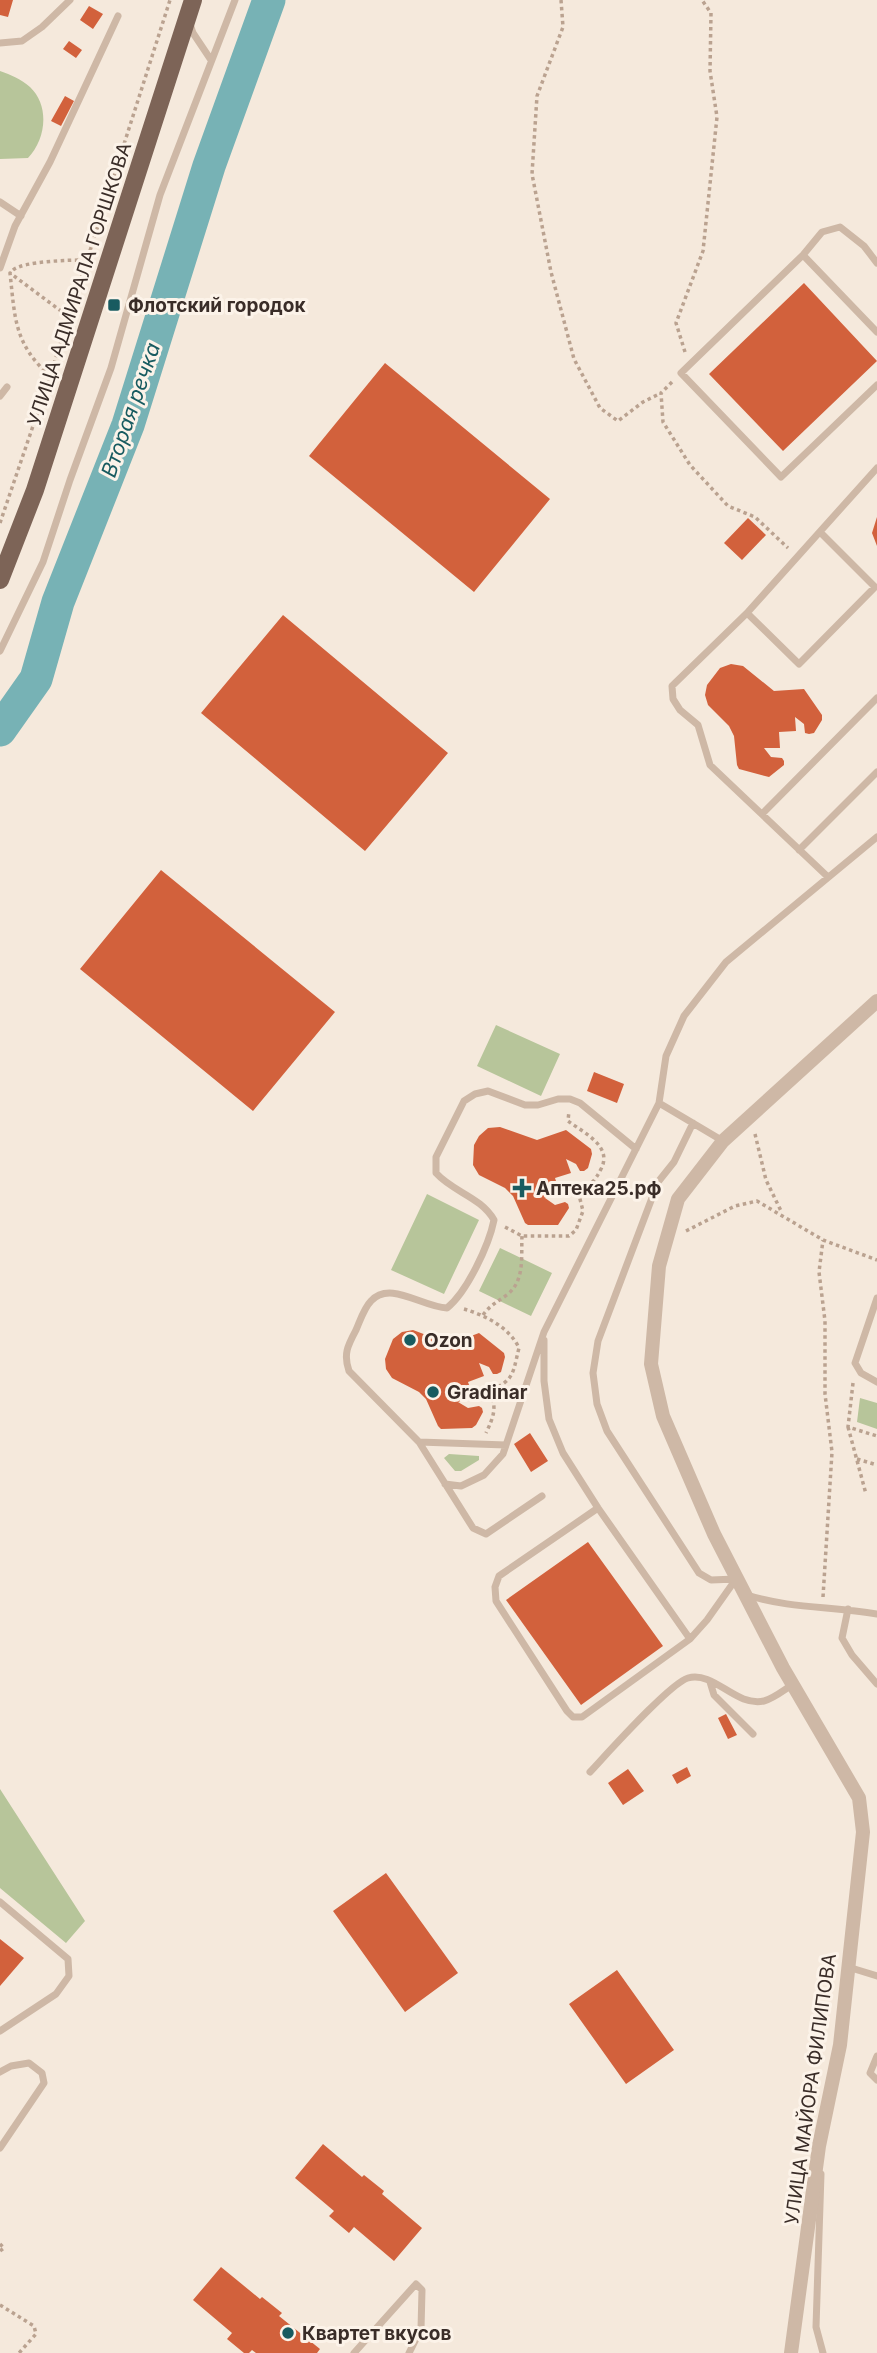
<svg xmlns="http://www.w3.org/2000/svg" width="877" height="2353" font-family="Inter,sans-serif">
  <rect width="100%" height="100%" fill="#f5e9dc"/>
  <path fill="#b7c59a" d="M0,71C11,75 21,79 30,87C50,106 46,139 28,158L0,159Z
    M496,1025L560,1054L541,1096L477,1066Z
    M427,1194L479,1220L444,1294L391,1270Z
    M500,1248L552,1273L531,1316L479,1291Z
    M860,1398L877,1403V1429L857,1422Z
    M449,1454L479,1456V1460L461,1471H455L444,1458Z
    M0,1789L85,1921L66,1943L0,1888Z"/>
  <g fill="none" stroke-linecap="round" stroke-linejoin="round">
    <path stroke="#77b2b5" stroke-width="33" d="M0,730L36,679L58,602L128,425L209,166L269,0"/>
  </g>
  <path fill="#d2613c" d="M0,0H13L8,17L0,15Z
    M89,6L103,14L93,29L80,20Z
    M69,41L82,50L76,58L63,49Z
    M65,96L74,101L61,126L51,121Z
    M804,283L877,361L783,451L709,374Z
    M385,363L550,499L474,592L309,456Z
    M877,517V546L872,533Z
    M748,518L766,535L742,560L724,543Z
    M283,615L448,753L365,851L201,713Z
    M731,664L743,666L774,691L804,689L822,715V720L814,733L809,734L805,733L804,724L795,717L796,731L779,732L780,748H764L771,757L782,758L784,761V765L769,777L739,769L737,765L734,736L729,726L708,705L705,695L707,685L720,668Z
    M161,870L335,1012L253,1111L80,969Z
    M594,1072L624,1084L617,1103L587,1091Z
    M500,1127L537,1140L566,1130L591,1149L592,1154L588,1168L584,1171H580L576,1164L566,1159L571,1173L555,1178L560,1193L545,1198L555,1205L565,1202L568,1204L569,1208L558,1225H528L525,1223L513,1196L505,1188L479,1175L473,1165L474,1145L479,1136L488,1128Z
    M413,1330L450,1344L479,1333L504,1353L505,1357L501,1372L497,1374H493L489,1367L479,1363L484,1376L468,1382L473,1396L458,1402L468,1408L479,1406L482,1408L483,1412L476,1425L472,1428L441,1429L438,1426L426,1399L419,1392L392,1378L386,1369L385,1359L393,1339L402,1332Z
    M530,1433L548,1461L531,1472L514,1444Z
    M588,1542L663,1646L581,1705L506,1600Z
    M726,1714L737,1735L728,1739L718,1718Z
    M687,1767L691,1776L677,1784L672,1775Z
    M628,1769L644,1791L623,1805L608,1783Z
    M386,1873L458,1973L405,2012L333,1911Z
    M0,1939L24,1958L0,1986Z
    M617,1970L674,2050L626,2084L569,2004Z
    M323,2144L362,2177L364,2175L384,2191L382,2194L422,2228L394,2261L354,2227L349,2233L329,2216L334,2211L295,2178Z
    M221,2267L260,2299L262,2297L282,2313L279,2316L320,2349L317,2353H256L252,2350L249,2353H244L227,2339L232,2333L193,2300Z"/>
  <g fill="none" stroke-linecap="round" stroke-linejoin="round">
    <path stroke="#baa290" stroke-width="3.5" stroke-dasharray="3.5 3.5" stroke-linecap="butt" d="M561,0L563,27L537,96L532,174L551,272L574,359L600,408L618,421L643,402L661,393
      M13,270C24,261 70,260 86,260
      M685,352L676,323L703,251L717,117L710,71L711,13L702,0
      M50,376C14,344 15,318 10,273L69,317
      M672,382L661,393L663,422L690,465L728,506L755,517L788,548
      M0,523L50,376L170,0
      M755,1134L766,1180L782,1213
      M505,1227L522,1236H569L576,1230L583,1211L578,1191C590,1186 595,1181 601,1169C613,1146 584,1133 568,1121L569,1111
      M686,1231L735,1206L757,1201L823,1240L877,1260
      M464,1309C485,1315 510,1328 519,1348C513,1371 515,1381 490,1390C497,1408 494,1416 486,1433
      M483,1315C490,1305 499,1301 508,1294C525,1280 521,1256 522,1236
      M853,1383L848,1427L877,1436
      M848,1427L866,1494
      M857,1459L877,1465
      M823,1597L832,1452L825,1394V1321L819,1272L823,1240
      M0,2244L4,2248L0,2251
      M0,2305L34,2326L36,2334L19,2353"/>
    <path stroke="#ceb8a6" stroke-width="7" d="M190,24L193,33L211,60
      M0,43L22,41L42,27L70,0
      M0,202L21,216
      M803,255L877,332
      M877,263L864,246L840,227L822,232L803,255L681,373L781,477L877,385
      M0,268L15,226L50,162L118,16
      M0,396L7,387
      M747,613L799,664L875,587L820,532
      M0,651L43,562L70,480L111,368L160,195L235,0
      M762,814L877,698
      M799,850L877,772
      M828,877L710,765L698,725L680,710L673,699L672,686L747,613L877,468
      M659,1103L666,1056L684,1016L726,962L877,837
      M693,1123L674,1162L658,1182L598,1341L593,1373L597,1404L607,1431L699,1573L711,1580L736,1579
      M877,1298L855,1363L861,1373L877,1382
      M544,1340V1381L549,1419L563,1453L598,1508L690,1639L707,1620L736,1579
      M419,1442L473,1528L486,1534L542,1496
      M506,1445L419,1442L349,1371C343,1354 348,1345 356,1330C360,1321 364,1308 371,1301C390,1280 422,1307 447,1308C467,1292 489,1245 494,1220C481,1197 453,1192 436,1173V1157L464,1101L475,1094L488,1091L525,1105H538L558,1099H570L580,1103L636,1149
      M445,1484L461,1486L484,1475L503,1454L544,1332L659,1103L723,1141
      M598,1508L499,1576L495,1587L496,1601L567,1711L573,1717H582L690,1639
      M747,1595C791,1609 832,1606 877,1614
      M848,1609L842,1638L852,1655L877,1684
      M710,1682L714,1695L753,1734
      M590,1772C606,1755 670,1683 688,1678C715,1671 735,1707 764,1701C773,1699 784,1690 792,1685
      M0,1902L68,1959L69,1976L56,1994L0,2031
      M848,1967L877,1976
      M877,2056L870,2073L877,2080
      M0,2072L11,2066L29,2063L42,2073L44,2083L0,2148
      M821,2174L816,2327L823,2353
      M354,2353L416,2284L422,2290L421,2329L409,2353"/>
    <path stroke="#ceb8a6" stroke-width="14" d="M791,2353L819,2146L840,2045L863,1832L859,1798L783,1668L714,1534L663,1416L651,1364L659,1266L678,1199L723,1141L877,1001"/>
    <path stroke="#7d6457" stroke-width="18" d="M0,580L35,490L193,0"/>
  </g>
  <g fill="#185b60" stroke="#fcf3e9" stroke-width="2.5">
    <rect x="107" y="298" width="14" height="14" rx="3.5"/>
    <path d="M518.5 1177.5h7v7h7v7h-7v7h-7v-7h-7v-7h7z"/>
    <circle cx="410" cy="1340" r="7"/>
    <circle cx="433" cy="1392" r="7"/>
    <circle cx="288" cy="2333" r="7"/>
  </g>
  <g text-anchor="middle" stroke-width="6" stroke-linejoin="round" paint-order="stroke">
    <g font-size="19" fill="#3a2d28" stroke="#fcf3e9">
      <text transform="translate(79 284) rotate(-72)" y="7">УЛИЦА АДМИРАЛА ГОРШКОВА</text>
      <text transform="translate(810 2089) rotate(-82)" y="7">УЛИЦА МАЙОРА ФИЛИПОВА</text>
    </g>
    <g font-size="19" font-weight="bold" fill="#3a2d28" stroke="#fcf3e9" text-anchor="start">
      <text x="128" y="312">Флотский городок</text>
      <text x="536" y="1195">Аптека25.рф</text>
      <text x="424" y="1347">Ozon</text>
      <text x="447" y="1399">Gradinar</text>
      <text x="302" y="2340">Квартет вкусов</text>
    </g>
    <g font-size="21" font-style="italic" fill="#185b60" stroke="#fcf3e9">
      <text transform="translate(131 410) rotate(-71)" y="7">Вторая речка</text>
    </g>
  </g>
</svg>
